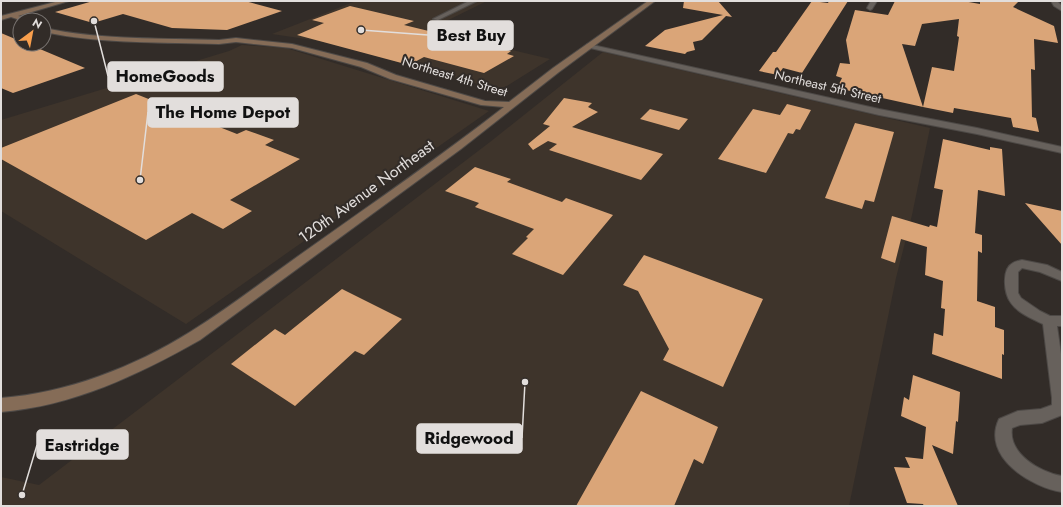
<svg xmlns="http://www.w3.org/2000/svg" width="1063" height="507" font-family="Jost,sans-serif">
  <rect width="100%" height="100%" fill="#322c28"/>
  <path fill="#3e342b" d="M356,1H487L428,30L550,59L505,87L492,88L326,42L272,34Z
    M242,45L286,48L489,111L186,324L1,211V120L229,51Z
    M603,52L930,128L912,215L896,278L849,506H1V477L39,485L490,142Z"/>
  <path fill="#daa578" d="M93,1H245L282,11L227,30L172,28L123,14L93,23L55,12Z
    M684,1H718L732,17L726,16L702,40L693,42L695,50L687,52L685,54L645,46L665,30L723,15L683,8Z
    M812,1L828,3L829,1H848L802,73L783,68L778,75L759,71L773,52H776Z
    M895,1H963L980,4V1H1019L1013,7L1054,26L1058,43L1034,39L1035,70L1031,69L1032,117L1036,118L1039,132L1013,127L1011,118L954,108L953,113L923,107L932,67L954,71L959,37L957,36L959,19L922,24L915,46L902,44L923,107L837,88L842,78L836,76L840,63L850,64L846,40L855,10L888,15Z
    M350,6L414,21L404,25L511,51L507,54L514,56L484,73L424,57L409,65L297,35L324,23L312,20Z
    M1,33L20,41V44H28L85,68L13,93L1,88Z
    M136,94L237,134L246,130L274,140L265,145L300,159L230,200L252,211L223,229L192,213L146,240L1,159V148Z
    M564,98L592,103L588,107L598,112L572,127L663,154L641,180L549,150L557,144L548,141L533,150L528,144L550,126L543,124Z
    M787,104L811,110L800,130L796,129L793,134L788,133L766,173L718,159L753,109L780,115Z
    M650,109L688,119L679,130L640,119Z
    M855,123L894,132L874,202L865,200L862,209L825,198Z
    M943,139L990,150V147L1002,149L1005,196L978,190L975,233L982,235V253L978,251L977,301L995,307V327L1004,330V355L1002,354V379L932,354L934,333L943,336L945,309L941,308L943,281L925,275L927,247L901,239L895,263L881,258L892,216L929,227L930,225L937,227L943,190L934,188Z
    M475,167L511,179L507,182L562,202L566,198L613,215L563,275L512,254L528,238L526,237L534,229L475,207L479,203L445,191Z
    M1025,203L1062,211V245Z
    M644,255L763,299L723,387L663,360L669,349L638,291L623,285Z
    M342,289L402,319L364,355L355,351L295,406L231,364L275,329L285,335Z
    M913,375L960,392L958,422L956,421L953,454L932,445L958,506H924L923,504L907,503L894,467L910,468L905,457L923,459L926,427L901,416L904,397L909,400Z
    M641,391L718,427L703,464L694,459L674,506H576Z"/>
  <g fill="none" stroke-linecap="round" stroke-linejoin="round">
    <g stroke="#4d4946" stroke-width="2">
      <path id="street" d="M469,1H477L438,20L433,19Z
        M871,1H877L872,9L870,10L867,8Z
        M1051,1H1057L1062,6V11L1054,6Z
        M588,44L879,109L977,128L1062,147V153L977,134L879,115L586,47V45Z
        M1022,260L1047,265L1062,272V281L1040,272L1022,268L1018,272V293L1021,298L1040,311L1050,316H1062V326H1057L1062,361V415L1042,423L1020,425L1012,428C1008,454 1040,472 1062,476V492C1031,487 981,457 999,419L1018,411L1041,409L1052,405V398L1043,324C1032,319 1018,313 1011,303C1004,294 1001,269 1013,263C1015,261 1019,261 1022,260Z"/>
    </g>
    <g stroke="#4d4946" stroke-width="2">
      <path id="secondary" d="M59,1H69L18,16L37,20H20L11,17L1,20V16Z
        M648,1H655L559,72L461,149L200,340C138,375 73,406 1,412V398C67,393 134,367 190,332C232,306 271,275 311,247C376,201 441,156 504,107L481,105L390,79L361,67L292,48L236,42L219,44C161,42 101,44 44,32V28C101,40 161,38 219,40L236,38L292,44L367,63L396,75L485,101L509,102L553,68Z"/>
    </g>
    <use href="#street" fill="#67615c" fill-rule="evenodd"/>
    <use href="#secondary" fill="#856c57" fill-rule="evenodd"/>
  </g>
  <g text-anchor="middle" stroke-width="4" stroke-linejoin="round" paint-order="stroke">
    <g font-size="13" fill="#e2dedc" stroke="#322c28">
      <text transform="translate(455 76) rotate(17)" y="5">Northeast 4th Street</text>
      <text transform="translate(828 86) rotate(13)" y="5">Northeast 5th Street</text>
    </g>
    <g font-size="16" fill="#e2dedc" stroke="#322c28">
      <text transform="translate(366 191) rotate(-36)" y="6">120th Avenue Northeast</text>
    </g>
  </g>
  <path fill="none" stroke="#e2dedc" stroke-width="1.5" d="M361 30L428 35M94 21L108 76M140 180L148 112M525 382L522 438M22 495L37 445"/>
  <g fill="#e2dedc" stroke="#322c28" stroke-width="1.5">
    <circle cx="361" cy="30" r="4"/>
    <circle cx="94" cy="21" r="4"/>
    <circle cx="140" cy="180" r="4"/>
    <circle cx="525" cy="382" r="4"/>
    <circle cx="22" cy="495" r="4"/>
  </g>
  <g fill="#e2dedc" stroke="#e2dedc" stroke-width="1.5">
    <rect x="428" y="21" width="85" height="29" rx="4"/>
    <rect x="108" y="62" width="115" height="29" rx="4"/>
    <rect x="148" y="98" width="150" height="29" rx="4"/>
    <rect x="417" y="424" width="105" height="29" rx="4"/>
    <rect x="37" y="430" width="91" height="29" rx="4"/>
  </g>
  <g font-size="17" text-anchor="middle" font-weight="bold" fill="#111">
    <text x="471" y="41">Best Buy</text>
    <text x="165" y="82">HomeGoods</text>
    <text x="223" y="118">The Home Depot</text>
    <text x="469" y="444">Ridgewood</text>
    <text x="82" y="451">Eastridge</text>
  </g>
  <rect width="1063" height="507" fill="none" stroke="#e2dedc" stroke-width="4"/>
  <g transform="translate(32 32) rotate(32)"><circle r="19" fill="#322c28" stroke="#787370"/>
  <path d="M0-3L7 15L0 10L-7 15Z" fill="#f99f4d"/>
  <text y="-6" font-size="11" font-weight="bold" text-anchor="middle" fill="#e2dedc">N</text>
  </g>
</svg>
